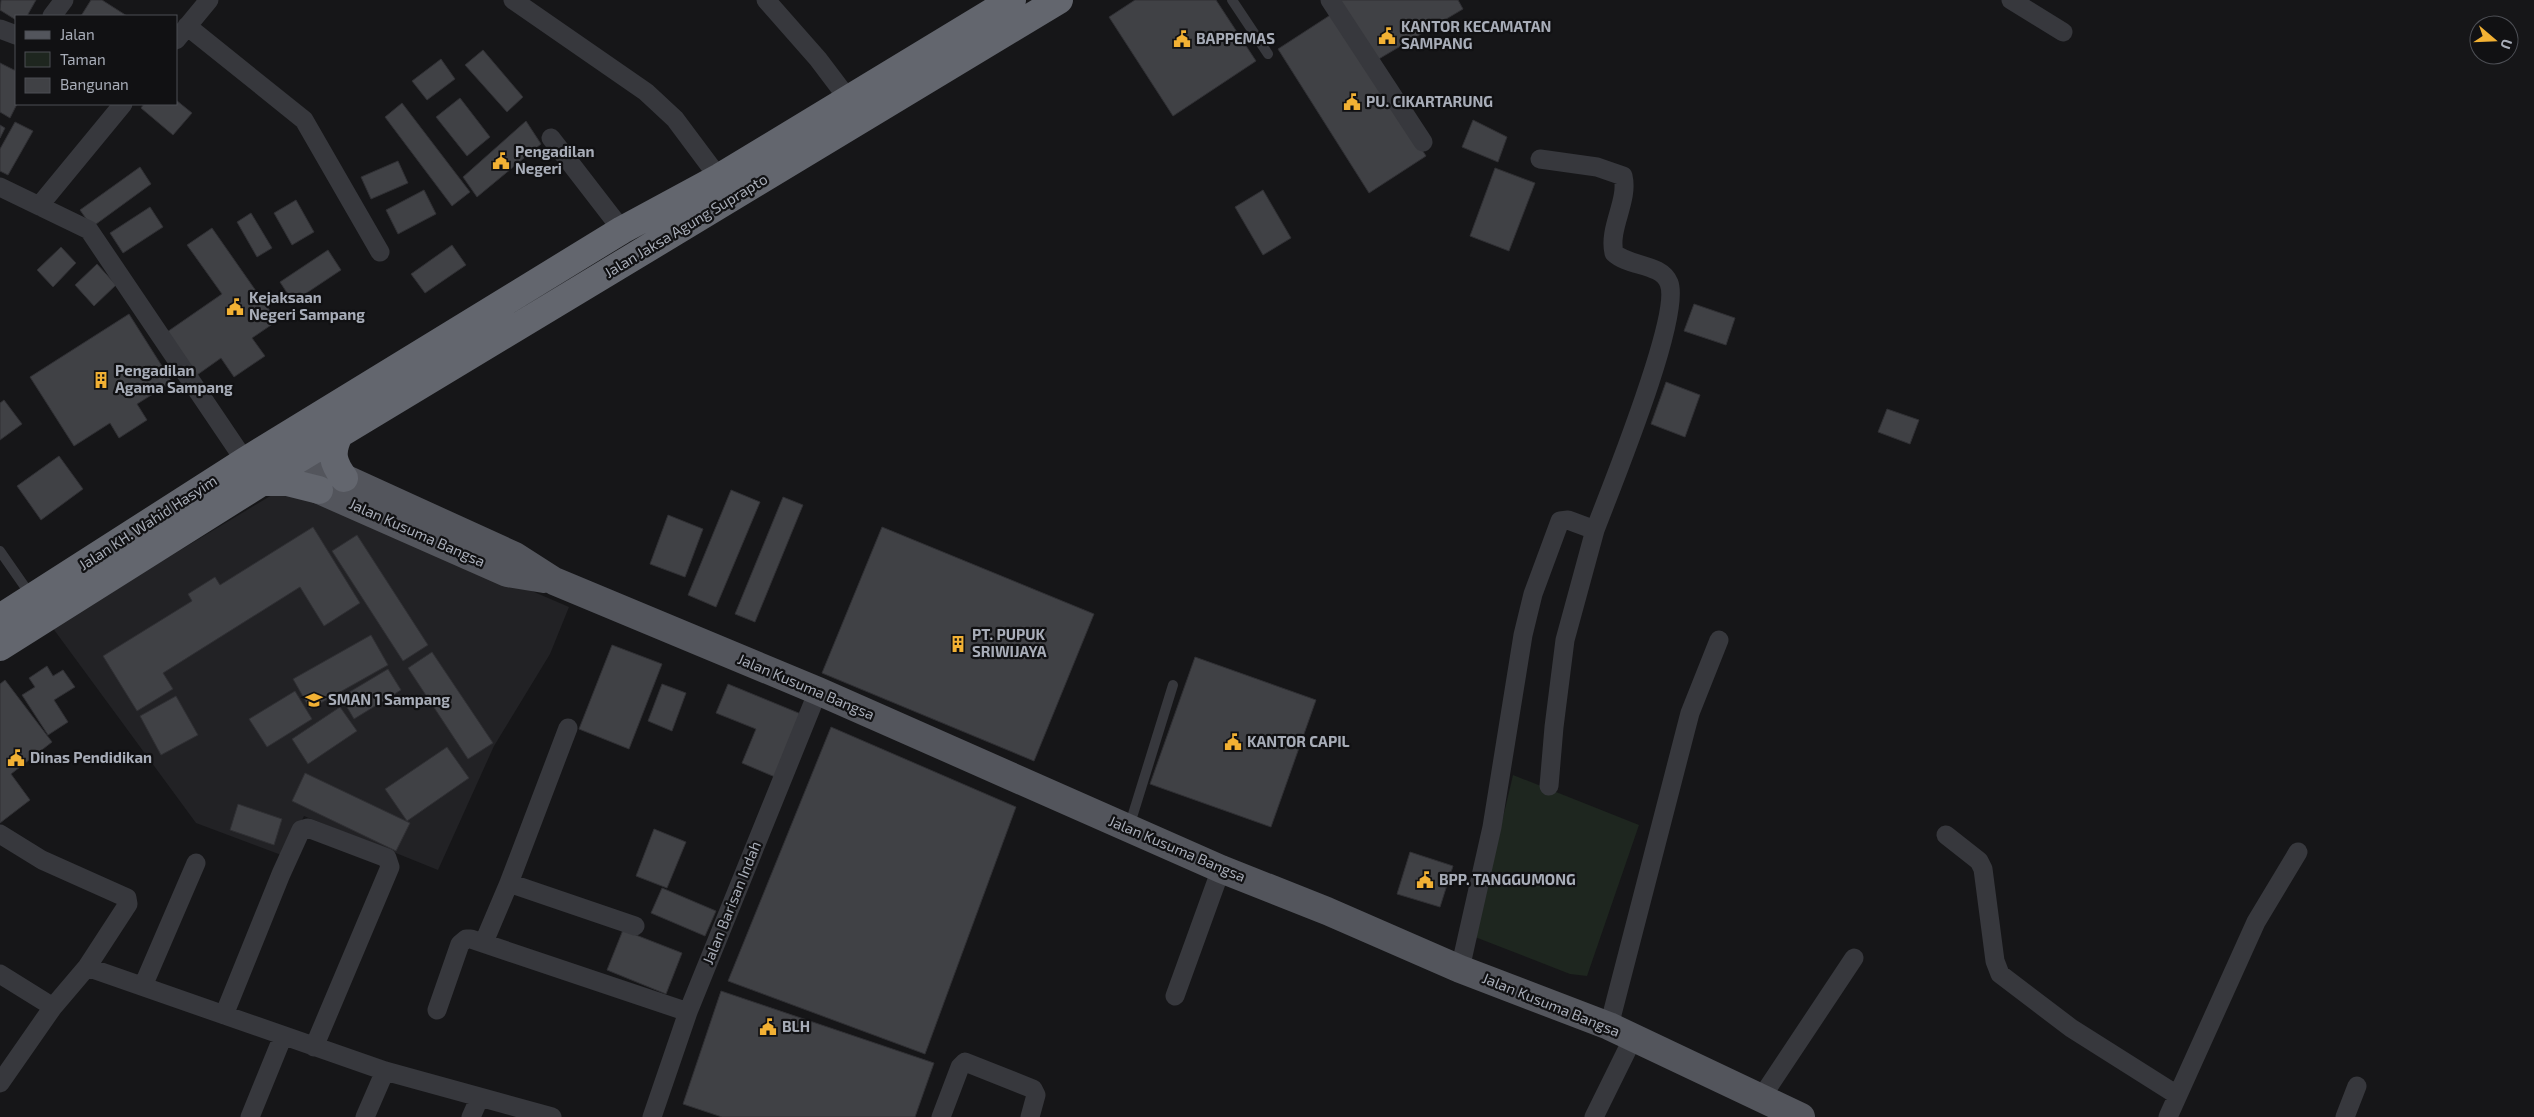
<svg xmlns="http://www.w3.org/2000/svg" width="2534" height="1117" font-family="'Exo 2',sans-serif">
  <rect width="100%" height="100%" fill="#161618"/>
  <path fill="#222225" d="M287,486L569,607L550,654L494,746L438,870L304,816L284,856L196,823L52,627Z"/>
  <path fill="#1e261f" d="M1513,775L1639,825L1587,976L1570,974L1475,937Z"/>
  <path fill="#404145" stroke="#303034" d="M1,0H36L27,16H16V20L0,10Z
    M91,0H102L127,16H81Z
    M1135,0H1216L1256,61L1173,116L1109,17Z
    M1335,0H1458L1463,9L1372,63Z
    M1335,12L1426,156L1369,193L1278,49Z
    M483,50L523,97L507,112L465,65Z
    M441,59L455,79L427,100L412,81Z
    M0,63L16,71L17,104L10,118L0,112Z
    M460,98L490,137L467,156L436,117Z
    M176,100L192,113L173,135L141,108L144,104H176Z
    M402,103L470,192L452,206L385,117Z
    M1473,120L1507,137L1498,162L1462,147Z
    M526,121L541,144L477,197L463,177Z
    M15,122L33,131L8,175L0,171V149Z
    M0,125L5,128L0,138Z
    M398,161L408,183L371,199L361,177Z
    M140,167L151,184L92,227L80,210Z
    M1495,168L1535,183L1509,251L1470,236Z
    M424,190L436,214L398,234L386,210Z
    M1263,190L1291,238L1263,255L1235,207Z
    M296,200L314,232L292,245L274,213Z
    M150,207L163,227L123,253L110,233Z
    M251,213L272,248L257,257L237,222Z
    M212,228L277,321L252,338L265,356L234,377L221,358L197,375L167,332L222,294L187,245Z
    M452,245L466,265L425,293L411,274Z
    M61,247L76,263L53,287L37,270Z
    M328,250L341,270L293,302L280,282Z
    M97,264L116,285L94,306L75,285Z
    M1694,304L1735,318L1726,345L1684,331Z
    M129,314L172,382L137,404L147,420L119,438L110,423L74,446L30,377Z
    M1666,382L1700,395L1685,437L1651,424Z
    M4,400L22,424L0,440V403Z
    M1887,409L1919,420L1910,444L1878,432Z
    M59,456L83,489L41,520L17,486Z
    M731,490L760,502L716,607L688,595Z
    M783,497L803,505L755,622L735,614Z
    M668,515L703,529L685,577L650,564Z
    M313,527L360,603L324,626L300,587L163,673L173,689L137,711L103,656L192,601L188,594L215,577L220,585Z
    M882,527L1094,614L1034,761L822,673Z
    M357,535L428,645L403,661L332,551Z
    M371,635L388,665L310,709L293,679Z
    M612,645L662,664L629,749L579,729Z
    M432,652L493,743L468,759L408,668Z
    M1195,657L1316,700L1271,827L1150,784Z
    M47,666L53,676L63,670L75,687L54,700L68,722L48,735L22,695L35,687L29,678Z
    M388,669L401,690L354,719L341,697Z
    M5,680L52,742L11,774L30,800L0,823V684Z
    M662,684L686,693L672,731L648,721Z
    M728,684L801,714L775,777L742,763L756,729L716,713Z
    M295,691L312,719L267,747L249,719Z
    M176,696L198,735L161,755L140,716Z
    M340,707L357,731L308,764L292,739Z
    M831,727L1016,807L925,1054L728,981Z
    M447,747L469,778L407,821L385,789Z
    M305,773L410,823L396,851L292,801Z
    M238,804L282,819L274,845L230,830Z
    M654,829L686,842L667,888L636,876Z
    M1410,852L1453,866L1440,907L1397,894Z
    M662,888L716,911L705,936L651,913Z
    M623,930L682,953L666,994L607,970Z
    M721,991L934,1063L915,1117H722L683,1104Z"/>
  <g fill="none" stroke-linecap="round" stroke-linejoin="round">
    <path stroke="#37383d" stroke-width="10" d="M1232,0L1268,54
      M0,551L32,597
      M1129,827L1173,685"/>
    <path stroke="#37383d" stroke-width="19" d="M513,0L646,92L675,119L725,186
      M766,0L818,59L849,100
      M1330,0L1423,142
      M2011,0L2063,32
      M52,16L64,0
      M187,26L304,120L380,252
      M0,29L16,35
      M176,40L209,0
      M551,138L622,230
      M0,187L89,230L245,461
      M39,206L123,104
      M1549,786L1554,727L1565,640L1595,530
      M0,834L42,860L127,898L128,904L87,967
      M1946,835L1979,861L1983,869L1995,961L2000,974L2071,1028L2177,1095
      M509,883L568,728
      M484,942L509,883L635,926
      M1460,969L1492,827L1523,635L1533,594L1560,521L1568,520L1595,530C1610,490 1682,316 1669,283C1661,263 1629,267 1614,253C1608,228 1629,201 1623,176L1597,167L1540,159
      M0,974L53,1007
      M143,986L196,863
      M1175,996L1221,869
      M437,1010L460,944L466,939H471L688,1012
      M224,1015L281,874L301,830L308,828L387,858L390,867L314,1047
      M1609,1026L1690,713L1719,640
      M0,1083L53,1007L87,967L385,1071L552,1117
      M1761,1098L1854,958
      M250,1117L283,1036
      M365,1117L385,1071
      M471,1117L479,1099
      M652,1117L688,1012L818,691
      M941,1117L960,1067L965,1062L1033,1089L1036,1095L1030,1117
      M1594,1117L1633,1038
      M2168,1117L2256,922L2298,852
      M2345,1117L2357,1086"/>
    <path stroke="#53555c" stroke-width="28" d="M325,465L344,478L515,556L554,581L818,691L1221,869L1327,911L1460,969L1609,1026L1801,1117
      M302,473L319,490L507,573L544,579"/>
    <path stroke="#63666e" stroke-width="28" d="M339,435C330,453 333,463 344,478
      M261,482H287L319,490
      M0,618L245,461L622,230L720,177L1012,0
      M0,647L295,461L1059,0"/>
  </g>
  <defs>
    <g id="civic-bare" transform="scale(1.35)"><path d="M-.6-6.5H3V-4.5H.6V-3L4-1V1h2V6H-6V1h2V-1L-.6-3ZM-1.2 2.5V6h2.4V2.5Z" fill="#f2b134" stroke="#111113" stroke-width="2.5" paint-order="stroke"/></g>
    <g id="building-bare" transform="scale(1.35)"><path d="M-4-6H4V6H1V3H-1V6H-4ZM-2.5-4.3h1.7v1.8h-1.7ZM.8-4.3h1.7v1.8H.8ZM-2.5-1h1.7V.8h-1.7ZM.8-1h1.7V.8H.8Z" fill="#f2b134" stroke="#111113" stroke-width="2.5" paint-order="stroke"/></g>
    <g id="school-bare" transform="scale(1.35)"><path d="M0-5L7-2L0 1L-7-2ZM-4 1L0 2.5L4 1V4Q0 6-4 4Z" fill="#f2b134" stroke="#111113" stroke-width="2.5" paint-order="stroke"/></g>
  </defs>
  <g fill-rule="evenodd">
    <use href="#civic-bare" x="1387" y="36"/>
    <use href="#civic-bare" x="1182" y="39"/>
    <use href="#civic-bare" x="1352" y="102"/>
    <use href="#civic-bare" x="501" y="161"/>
    <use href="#civic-bare" x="235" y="307"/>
    <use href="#building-bare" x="101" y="380"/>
    <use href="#building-bare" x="958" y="644"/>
    <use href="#school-bare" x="314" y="700"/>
    <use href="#civic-bare" x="1233" y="742"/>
    <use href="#civic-bare" x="16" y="758"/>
    <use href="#civic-bare" x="1425" y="880"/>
    <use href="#civic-bare" x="768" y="1027"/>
  </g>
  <g text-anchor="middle" stroke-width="4.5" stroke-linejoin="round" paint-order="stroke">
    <g font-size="15" font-weight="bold" fill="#a8adb8" stroke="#111113" text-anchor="start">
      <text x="1401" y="32">KANTOR KECAMATAN<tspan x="1401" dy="17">SAMPANG</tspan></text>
      <text x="1196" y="44">BAPPEMAS</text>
      <text x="1366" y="107">PU. CIKARTARUNG</text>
      <text x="515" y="157">Pengadilan<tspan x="515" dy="17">Negeri</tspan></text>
      <text x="249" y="303">Kejaksaan<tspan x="249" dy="17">Negeri Sampang</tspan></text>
      <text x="115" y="376">Pengadilan<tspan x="115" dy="17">Agama Sampang</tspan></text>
      <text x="972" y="640">PT. PUPUK<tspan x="972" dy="17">SRIWIJAYA</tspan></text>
      <text x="328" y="705">SMAN 1 Sampang</text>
      <text x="1247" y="747">KANTOR CAPIL</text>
      <text x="30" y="763">Dinas Pendidikan</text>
      <text x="1439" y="885">BPP. TANGGUMONG</text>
      <text x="782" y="1032">BLH</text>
    </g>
    <g font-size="15" fill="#a8adb8" stroke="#111113">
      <text transform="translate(686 226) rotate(-31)" y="5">Jalan Jaksa Agung Suprapto</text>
      <text transform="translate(148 523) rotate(-33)" y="5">Jalan KH. Wahid Hasyim</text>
      <text transform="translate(417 533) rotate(24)" y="5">Jalan Kusuma Bangsa</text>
      <text transform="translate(806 687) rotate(23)" y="5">Jalan Kusuma Bangsa</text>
      <text transform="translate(1177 849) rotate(23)" y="5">Jalan Kusuma Bangsa</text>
      <text transform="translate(732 903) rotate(-68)" y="5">Jalan Barisan Indah</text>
      <text transform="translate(1551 1005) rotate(22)" y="5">Jalan Kusuma Bangsa</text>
    </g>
  </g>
  <rect x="15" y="15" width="162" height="90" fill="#111113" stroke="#4d4f55"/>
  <rect x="25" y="31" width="25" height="8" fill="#53555c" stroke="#4d4f55"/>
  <text x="60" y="40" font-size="15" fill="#a8adb8">Jalan</text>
  <rect x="25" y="52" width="25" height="15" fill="#1e261f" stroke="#4d4f55"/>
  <text x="60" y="65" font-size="15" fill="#a8adb8">Taman</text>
  <rect x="25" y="78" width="25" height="15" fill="#404145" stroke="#4d4f55"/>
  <text x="60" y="90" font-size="15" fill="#a8adb8">Bangunan</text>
  <g transform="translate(2494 40) rotate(109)"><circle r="24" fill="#111113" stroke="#4d4f55"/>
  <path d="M0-4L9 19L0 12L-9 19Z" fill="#f2b134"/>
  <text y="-8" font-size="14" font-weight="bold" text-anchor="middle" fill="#a8adb8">U</text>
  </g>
</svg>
